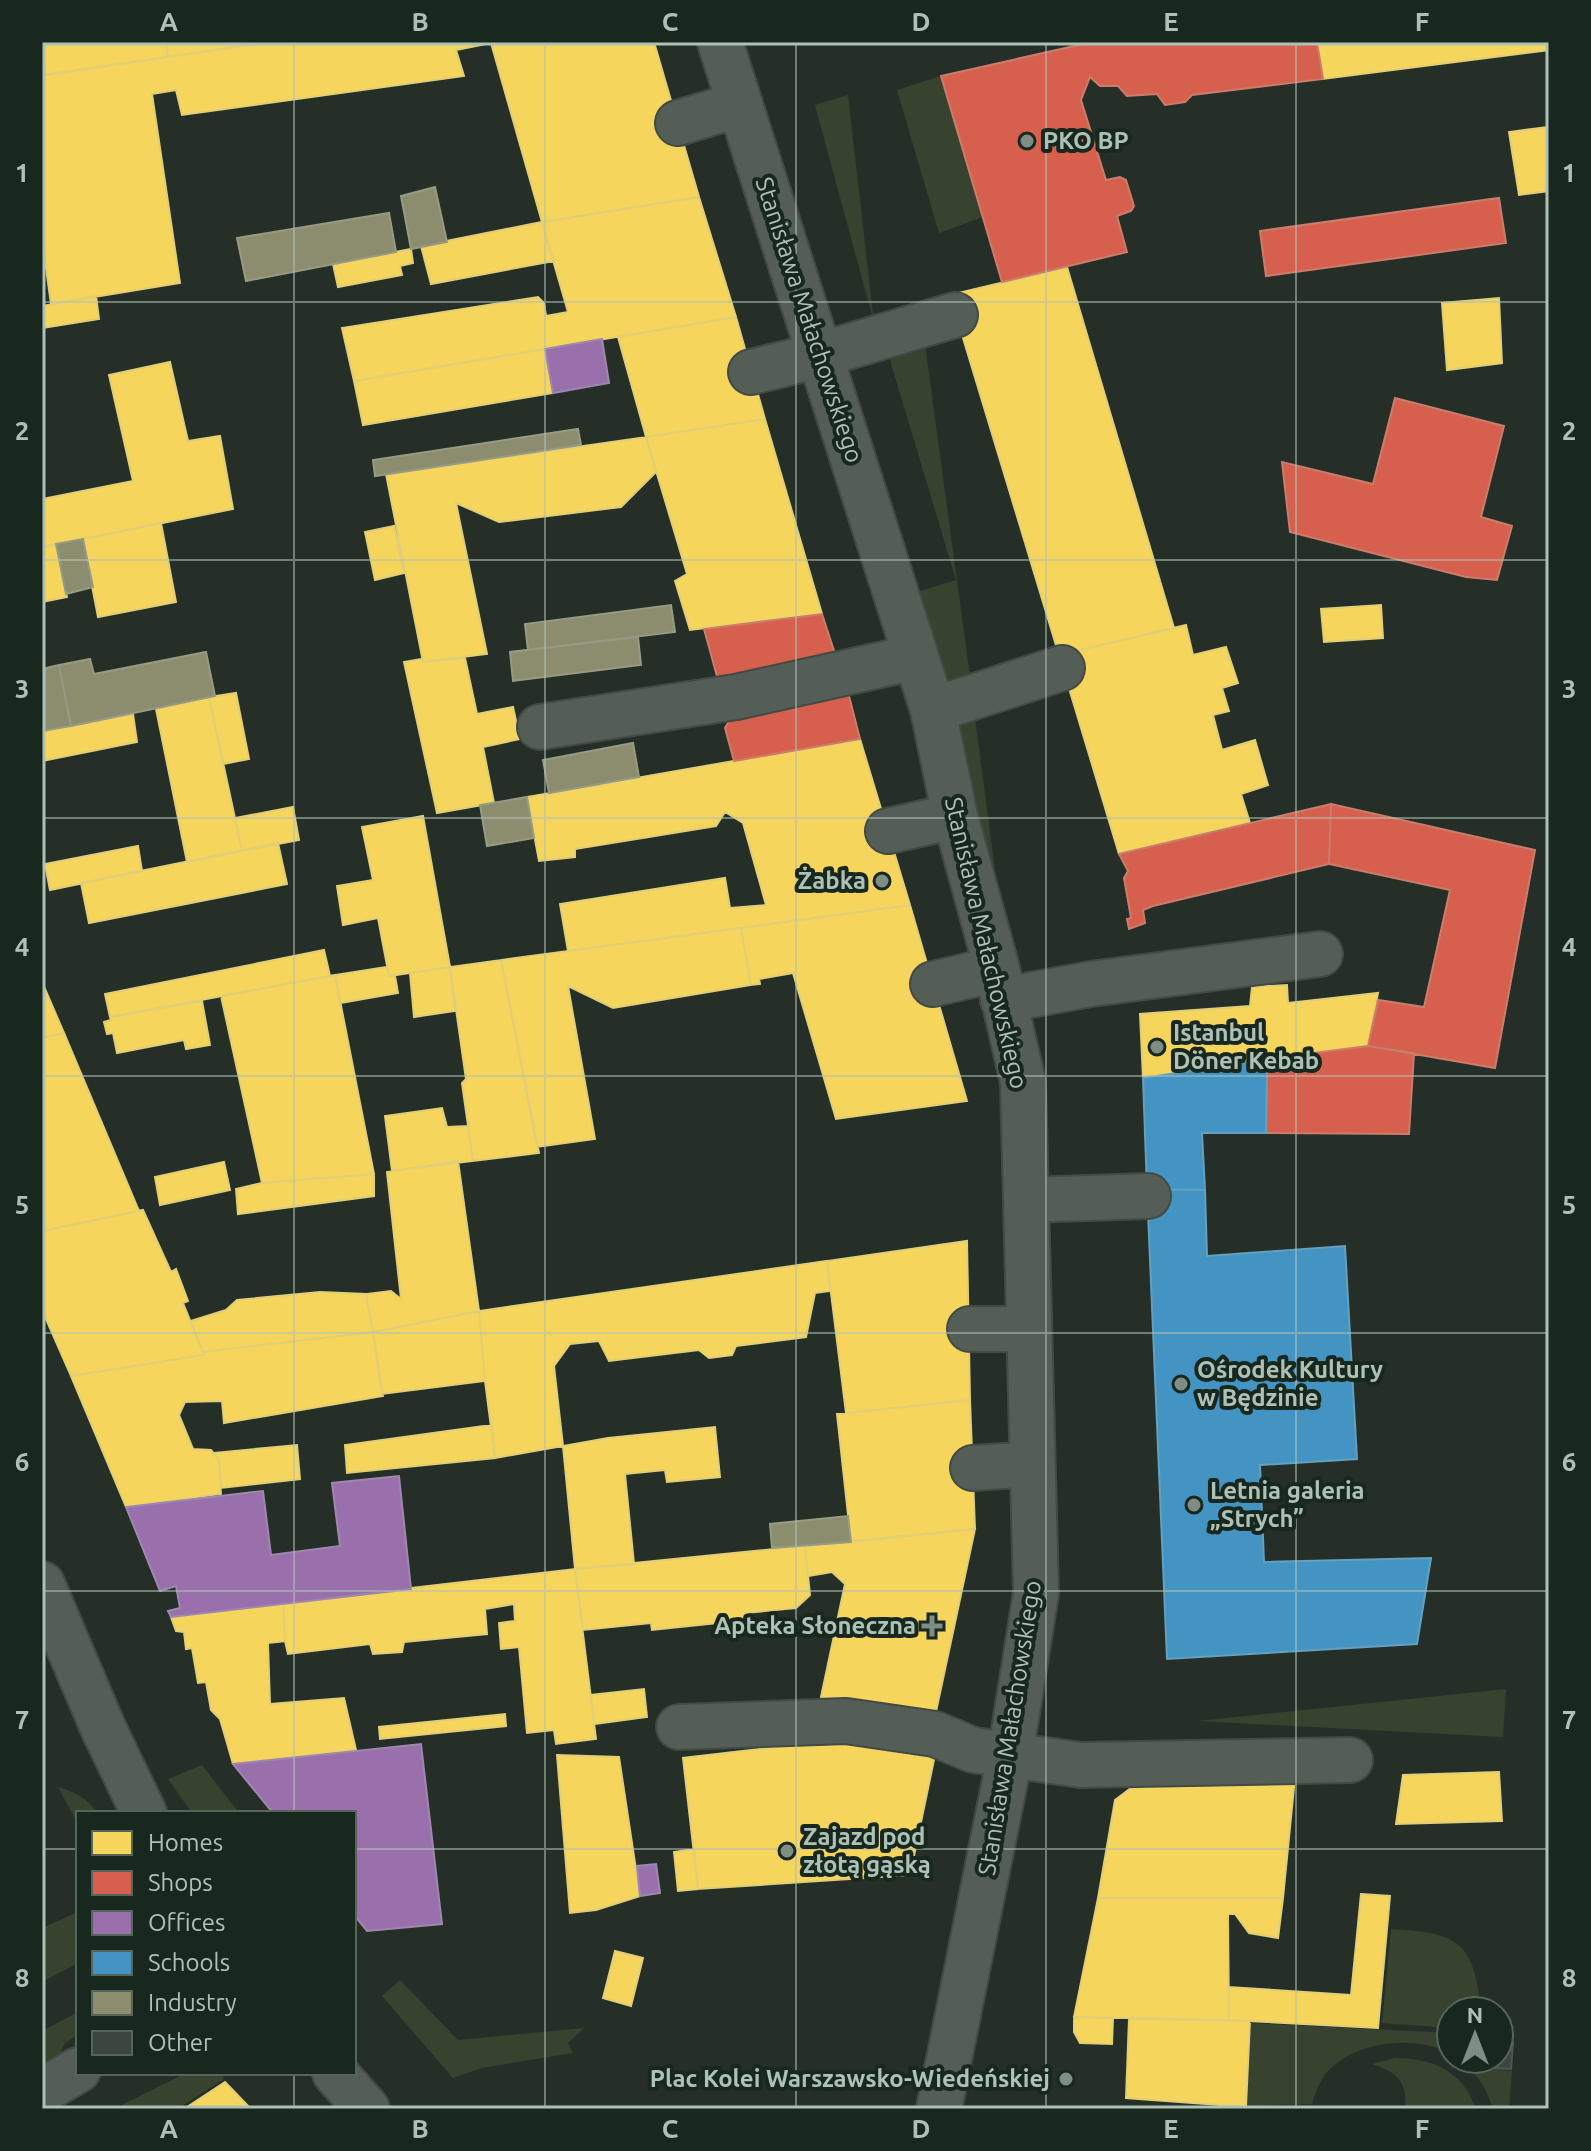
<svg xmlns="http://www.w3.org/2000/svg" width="1591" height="2151" font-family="Ubuntu,sans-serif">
  <rect width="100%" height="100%" fill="#252f28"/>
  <path fill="#37432f" d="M941,76L983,217L939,233L897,90Z
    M848,95L874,323L815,105Z
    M924,337L971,684L942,693L911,594L956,580L886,347Z
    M974,711L995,870L948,719Z
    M1506,1689L1503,1737L1198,1721Z
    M202,1765L239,1813H192L168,1779Z
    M58,1787C74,1792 88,1798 97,1813H78V1824Z
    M76,1913L78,1917V1963L42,1982V1928Z
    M1391,1929C1459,1933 1474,1941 1481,2011H1451V2028L1382,2023Z
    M400,1980L458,2040L584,2028L568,2043L573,2053L482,2068L453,2078L382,1996Z
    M78,2012V2035L65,2043L50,2074L42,2079V2031Z
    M1251,2023L1451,2033V2054C1417,2034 1355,2041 1328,2071C1319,2081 1316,2092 1312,2104L1247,2106Z
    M1395,2058C1433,2058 1463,2071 1476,2109H1404C1410,2083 1395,2071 1372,2064Z
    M1460,2059H1487V2069L1512,2071L1509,2109H1493C1486,2087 1477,2074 1460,2059Z
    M186,2073H221L224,2079L177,2109H114Z"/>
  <path fill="#f6d55c" stroke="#e0cf77" stroke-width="2" d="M42,42H166L168,57L45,75Z
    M166,42H265L168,57Z
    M272,42H654L699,197L542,222L491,43L456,50L464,76L182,115L176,90L152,94L180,283L51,304L42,239V75Z
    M1317,42H1549V50L1323,79Z
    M1549,127V191L1519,195L1509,132Z
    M699,197L736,317L354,381L342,328L538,297L544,303L546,316L568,312L542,222Z
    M542,222L554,261L431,284L421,246Z
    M411,249L413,263L400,266L402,275L338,287L333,264Z
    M1067,267L1174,628L1059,655L950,295Z
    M96,296L99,319L42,328V306Z
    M1499,298L1502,363L1447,370L1442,303Z
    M736,317L765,419L646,437L618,337Z
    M545,349L553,393L363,425L354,381Z
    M170,362L188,441L220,436L233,509L42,547V499L133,481L109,375Z
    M765,419L822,614L690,630L675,581L687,574L646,437Z
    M646,437L656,472L621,507L499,522L456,503L487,654L423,662L386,474Z
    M161,523L176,602L98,617L83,539Z
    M394,526L404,573L375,580L365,532Z
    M56,544L67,597L42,602V547Z
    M1381,605L1383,638L1324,642L1321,609Z
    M1186,625L1193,655L1226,647L1238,683L1222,688L1229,711L1213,715L1222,750L1255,740L1268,785L1241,794L1250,823L1119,854L1059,655Z
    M465,658L477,714L513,707L520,739L483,747L494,803L437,813L404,662L422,659L423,662Z
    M236,693L249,759L223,764L209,697Z
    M209,697L242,851L187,862L156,709Z
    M133,714L137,742L42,761V731Z
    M860,739L910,905L568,951L560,904L725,878L730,908L766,905L743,823L725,812L716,826L575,849V857L539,861L527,797Z
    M293,807L299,840L242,851L235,818Z
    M423,816L450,967L389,976L378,918L343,925L337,886L373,880L362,827Z
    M278,843L287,884L89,923L81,883Z
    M138,846L142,871L50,890L45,864Z
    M910,905L967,1101L836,1119L793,973L759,979L760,984L751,985L741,928Z
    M741,928L751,985L613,1008L568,986L595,1139L537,1147L501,960Z
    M324,950L330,976L110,1017L105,994Z
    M501,960L539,1153L473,1161L462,1083L466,1079L450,967Z
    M387,967L389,976H395L398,993L340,1003L335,975Z
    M450,967L455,1011L414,1017L410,973Z
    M335,975L374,1174L262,1183L221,996Z
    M42,982L64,1033L42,1038Z
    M1287,985L1288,1003L1378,993L1368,1046L1143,1078L1140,1014L1250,1006L1252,987Z
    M202,1001L210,1045L186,1049L184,1040L117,1053L113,1033L107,1034L104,1022L111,1020L110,1017Z
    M64,1033L139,1211L42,1231V1038Z
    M442,1108L447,1127L468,1126L473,1161L392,1171L385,1116Z
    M458,1161L479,1311L373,1332L366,1294L391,1291L401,1299L387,1172Z
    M224,1162L230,1190L160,1205L155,1177Z
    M374,1174V1196L238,1214L236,1189L262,1183Z
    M143,1210L171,1272L176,1269L188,1301L183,1303L204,1355L71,1376L42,1310V1231Z
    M967,1241L970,1400L846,1413L827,1261Z
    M827,1261L830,1291L815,1293L806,1337L736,1346L732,1355L709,1358L699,1350L609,1361L599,1341L570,1344L554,1366L563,1446L495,1458L485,1381L479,1311Z
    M320,1292L366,1294L373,1332L203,1352L191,1321L226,1310L237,1300Z
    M479,1311L485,1381L382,1394L373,1332Z
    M373,1332L383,1396L224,1423L222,1401L185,1402L179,1415L193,1449L211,1450L219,1460L221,1494L126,1507L71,1376L204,1355L203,1352Z
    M970,1400L975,1529L851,1542L837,1414Z
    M492,1425L495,1458L347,1473L345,1445Z
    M715,1427L720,1477L667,1482L665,1470L625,1474L634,1564L575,1569L563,1446L608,1438Z
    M297,1445L300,1479L221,1488L219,1460L213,1453Z
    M975,1529L934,1721L821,1697L845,1584L832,1572L808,1576L805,1546Z
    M805,1546L810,1595L796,1608L745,1613L746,1620L652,1630L651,1623L583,1630L575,1569Z
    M575,1569L596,1739L556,1744L554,1730L527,1733L519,1647L501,1649L499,1623L515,1621L514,1604L485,1609L487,1634L404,1642L402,1652L373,1654L370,1644L288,1654L285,1641L283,1603Z
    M283,1603L285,1641L268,1643L270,1704L344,1698L356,1750L233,1764L220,1719L211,1710L206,1682L198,1683L192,1648L186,1649L184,1632L176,1631L171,1617Z
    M644,1689L647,1717L594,1724L591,1695Z
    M505,1714L506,1726L380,1739L379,1727Z
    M890,1734L936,1750L910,1875L698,1889L683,1758Z
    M557,1755L619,1757L640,1896L596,1910L570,1913Z
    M1499,1772L1502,1821L1396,1824L1403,1775Z
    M1295,1777L1283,1898H1098L1115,1800L1131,1788Z
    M694,1849L698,1889L678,1891L674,1852Z
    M1361,1894L1390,1896L1378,2028L1229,2020V1987L1351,1995Z
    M1098,1898H1283L1278,1938L1249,1933L1235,1914H1228L1229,2020L1074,2017Z
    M615,1951L643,1958L631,2006L603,1998Z
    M1074,2017L1113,2018L1112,2044L1080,2043L1074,2032Z
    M1129,2019L1250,2021L1246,2107L1126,2098Z
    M225,2082L251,2109H184L187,2107Z"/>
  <path fill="#d6604d" stroke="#ca7d6c" stroke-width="2" d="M1092,42H1317L1323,79L1192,95L1185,102L1165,105L1157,94L1127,96L1118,86H1100L1090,77L1081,100L1106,180L1120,177L1126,180L1134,206L1131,211L1117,216L1127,252L1002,282L941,76Z
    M1499,198L1506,243L1266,276L1260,231Z
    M1395,398L1504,426L1481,517L1512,526L1497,580L1466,577L1290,532L1282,462L1373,484Z
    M822,614L839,666L718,680L704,629Z
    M848,692L860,739L734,761L725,728L734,713Z
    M1331,804L1329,864L1153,906L1143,910L1145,923L1129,929L1127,919L1131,918L1124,878L1128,871L1119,854Z
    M1331,804L1535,850L1495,1068L1368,1046L1378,1000L1424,1007L1450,890L1329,864Z
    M1368,1046L1414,1053L1409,1134L1266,1133L1267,1059Z"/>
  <path fill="#9970ab" stroke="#9f88ae" stroke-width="2" d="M602,339L609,383L553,393L545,349Z
    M399,1476L411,1589L171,1617L168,1611L180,1608L176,1586L160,1591L126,1507L263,1491L271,1555L340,1546L332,1483Z
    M421,1744L442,1924L367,1931L354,1915V1813H273L233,1764Z
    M656,1864L660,1893L640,1896L637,1866Z"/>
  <path fill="#4393c3" stroke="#63a1bf" stroke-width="2" d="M1267,1059L1266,1133H1202L1205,1190L1147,1189L1143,1078Z
    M1147,1189L1205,1190L1207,1256L1345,1246L1357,1459L1260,1465L1264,1562L1431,1558L1417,1644L1167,1659Z"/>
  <path fill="#8c8c6e" stroke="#969c83" stroke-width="2" d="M435,187L447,242L411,249L401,196Z
    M389,213L396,252L246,281L237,238Z
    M578,429L581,445L375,476L373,460Z
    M83,539L93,587L66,594L56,544Z
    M671,605L675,632L528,650L525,624Z
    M638,637L641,665L513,681L510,652Z
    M206,652L215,696L71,726L59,665L90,659L94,674Z
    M59,665L71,726L42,731V669Z
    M633,743L639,777L549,793L543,760Z
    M527,797L534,838L487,846L480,805Z
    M848,1516L851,1542L772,1548L770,1524Z"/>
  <path fill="#3c463f" stroke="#4c5750" stroke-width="2" d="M1499,2042L1513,2043L1511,2069L1488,2068V2059H1499Z"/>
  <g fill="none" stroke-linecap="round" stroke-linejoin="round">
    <g stroke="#424a45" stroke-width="48">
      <path id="street" d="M720,42L933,710L955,816L997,969L1023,1082L1036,1593L1010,1756L939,2109
        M678,123L740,104
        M751,372L820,355L955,315
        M933,710L1062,668
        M540,727L736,697L916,657
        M888,831L955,816
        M933,984L997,969
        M1003,1000L1091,984L1320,954
        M1027,1200L1148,1196
        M970,1329H1029
        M973,1468L1032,1464
        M42,1584L104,1730L144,1813
        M679,1727L846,1721L935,1734L973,1750L1081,1765L1350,1760
        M335,2073L367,2109
        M42,2091L78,2070"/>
    </g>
    <use href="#street" stroke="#545e57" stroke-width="44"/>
  </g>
  <path fill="none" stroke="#aec1b5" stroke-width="2" stroke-opacity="0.55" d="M294,42V1813M545,42V2109M796,42V2109M1046,42V2109M1296,42V2109M42,302H1549M42,560H1549M42,818H1549M42,1076H1549M42,1333H1549M42,1591H1549M42,1849H78M354,1849H1549M294,2073V2109"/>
  <g fill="#7e8e84" stroke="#19281e" stroke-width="3">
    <circle cx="1027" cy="141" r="8"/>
    <circle cx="882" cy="881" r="8"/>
    <circle cx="1157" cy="1047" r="8"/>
    <circle cx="1181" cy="1384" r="8"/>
    <circle cx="1194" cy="1505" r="8"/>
    <path d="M928 1614h8v8h8v8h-8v8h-8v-8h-8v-8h8z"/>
    <circle cx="787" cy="1851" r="8"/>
    <circle cx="1066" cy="2079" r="8"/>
  </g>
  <g text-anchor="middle" stroke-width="8" stroke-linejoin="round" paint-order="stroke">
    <g font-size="24" font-weight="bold" fill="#aec1b5" stroke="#19281e" text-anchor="start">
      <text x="1043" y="149">PKO BP</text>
      <text x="866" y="889" text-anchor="end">Żabka</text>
      <text x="1173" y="1041">Istanbul<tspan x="1173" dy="28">Döner Kebab</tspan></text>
      <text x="1197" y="1378">Ośrodek Kultury<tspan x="1197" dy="28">w Będzinie</tspan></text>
      <text x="1210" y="1499">Letnia galeria<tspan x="1210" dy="28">„Strych”</tspan></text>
      <text x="916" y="1634" text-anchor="end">Apteka Słoneczna</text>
      <text x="803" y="1845">Zajazd pod<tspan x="803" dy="28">złotą gąską</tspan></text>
      <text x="1050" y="2087" text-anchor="end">Plac Kolei Warszawsko-Wiedeńskiej</text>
    </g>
    <g font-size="24" fill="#aec1b5" stroke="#19281e">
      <text transform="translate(809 320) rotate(72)" y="8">Stanisława Małachowskiego</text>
      <text transform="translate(986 943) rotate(77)" y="8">Stanisława Małachowskiego</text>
      <text transform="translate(1010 1728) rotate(-81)" y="8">Stanisława Małachowskiego</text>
    </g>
  </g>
  <rect width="1591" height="2151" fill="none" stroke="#19281e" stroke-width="88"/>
  <rect x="76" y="1811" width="280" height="264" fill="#19281e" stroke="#55655a" stroke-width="2"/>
  <rect x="92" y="1831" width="40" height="24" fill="#f6d55c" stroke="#55655a" stroke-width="2"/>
  <text x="148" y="1851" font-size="24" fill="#aec1b5">Homes</text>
  <rect x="92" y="1871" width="40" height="24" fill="#d6604d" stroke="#55655a" stroke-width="2"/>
  <text x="148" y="1891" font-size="24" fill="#aec1b5">Shops</text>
  <rect x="92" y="1911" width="40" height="24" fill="#9970ab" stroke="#55655a" stroke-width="2"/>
  <text x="148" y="1931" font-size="24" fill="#aec1b5">Offices</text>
  <rect x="92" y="1951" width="40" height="24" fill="#4393c3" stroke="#55655a" stroke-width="2"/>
  <text x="148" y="1971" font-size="24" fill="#aec1b5">Schools</text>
  <rect x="92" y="1991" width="40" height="24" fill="#8c8c6e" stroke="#55655a" stroke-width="2"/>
  <text x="148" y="2011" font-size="24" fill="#aec1b5">Industry</text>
  <rect x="92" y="2031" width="40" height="24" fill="#3c463f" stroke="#55655a" stroke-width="2"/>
  <text x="148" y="2051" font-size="24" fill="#aec1b5">Other</text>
  <g transform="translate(1475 2035)"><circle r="38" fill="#19281e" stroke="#55655a" stroke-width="2"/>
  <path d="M0-6L14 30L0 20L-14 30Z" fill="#7e8e84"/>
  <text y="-12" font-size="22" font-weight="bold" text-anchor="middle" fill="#aec1b5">N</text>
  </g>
  <rect x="44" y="44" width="1503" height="2063" fill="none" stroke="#aec1b5" stroke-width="3"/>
  <g font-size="26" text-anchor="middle" font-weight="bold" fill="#aec1b5">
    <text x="169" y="31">A</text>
    <text x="420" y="31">B</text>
    <text x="670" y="31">C</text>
    <text x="921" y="31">D</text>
    <text x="1171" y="31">E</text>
    <text x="1422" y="31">F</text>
    <text x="22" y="182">1</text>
    <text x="1569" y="182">1</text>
    <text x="22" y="440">2</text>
    <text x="1569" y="440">2</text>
    <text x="22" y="698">3</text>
    <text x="1569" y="698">3</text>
    <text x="22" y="956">4</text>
    <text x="1569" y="956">4</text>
    <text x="22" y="1214">5</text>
    <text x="1569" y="1214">5</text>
    <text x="22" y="1471">6</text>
    <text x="1569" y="1471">6</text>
    <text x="22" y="1729">7</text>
    <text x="1569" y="1729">7</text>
    <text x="22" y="1987">8</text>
    <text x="1569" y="1987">8</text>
    <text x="169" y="2138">A</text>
    <text x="420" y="2138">B</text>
    <text x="670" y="2138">C</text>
    <text x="921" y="2138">D</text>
    <text x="1171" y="2138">E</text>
    <text x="1422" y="2138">F</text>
  </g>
</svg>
